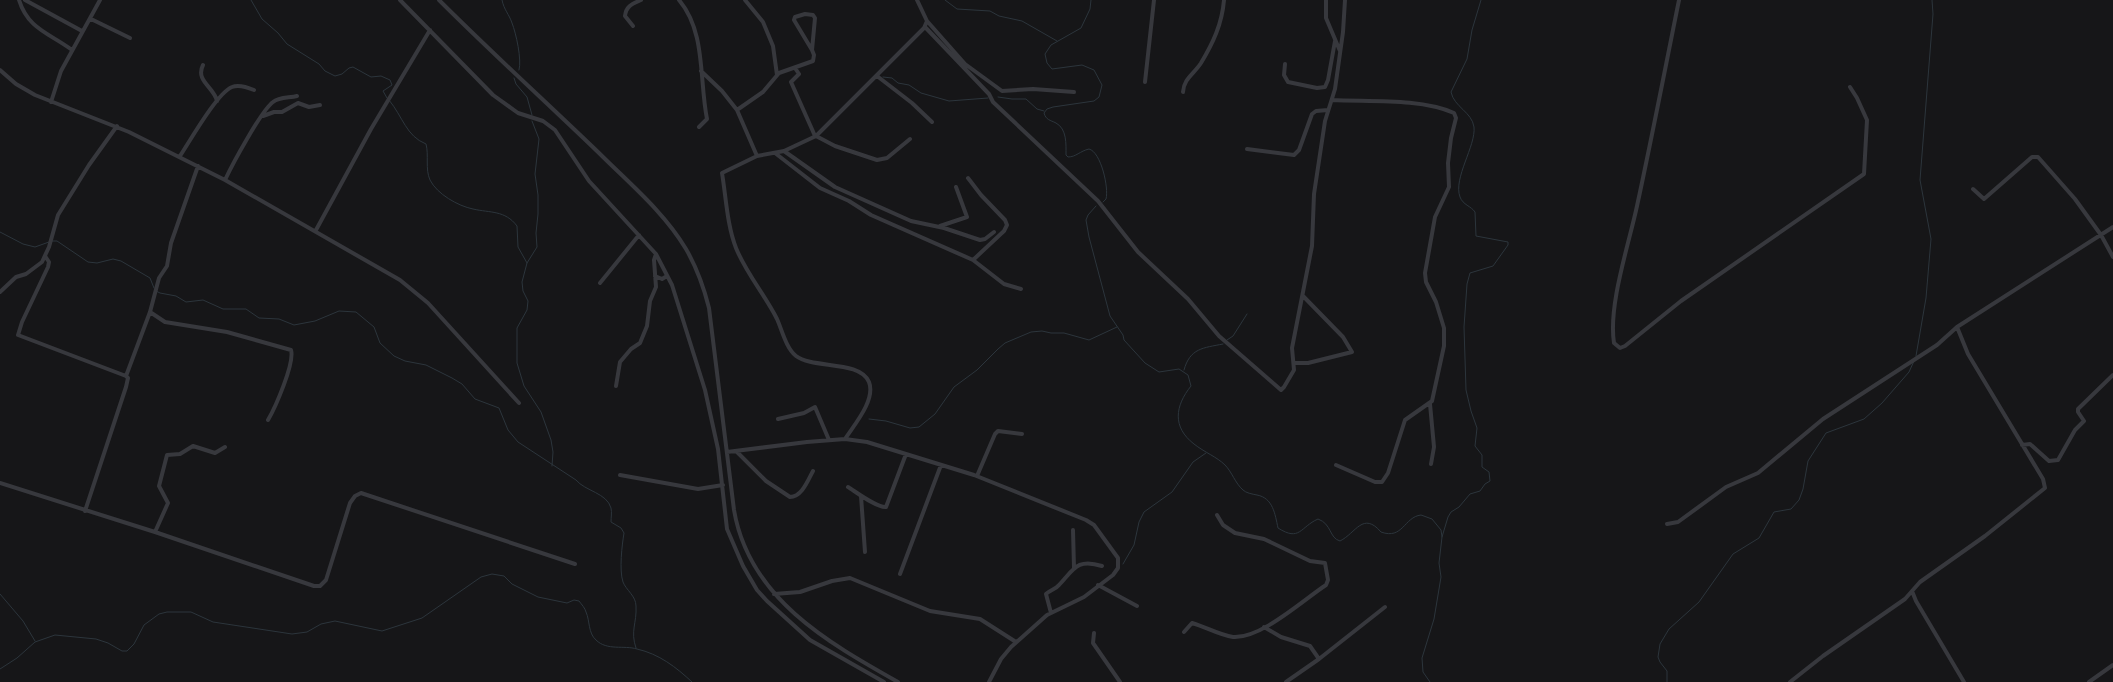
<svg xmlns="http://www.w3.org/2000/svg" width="2113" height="682" font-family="Commissioner,sans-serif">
  <rect width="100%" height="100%" fill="#161618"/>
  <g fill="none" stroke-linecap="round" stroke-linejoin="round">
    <path stroke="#2c353c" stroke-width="1" d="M251,0L262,19L278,33L287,44L319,64L325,71L335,76L342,74L349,68L353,67L371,77L381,76L390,80L392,85L383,91L387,98
      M502,0C504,10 509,14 512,23C516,33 522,60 519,70
      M945,0L957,9L990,11L999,16L1022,21L1057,41
      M1091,0L1090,9L1081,28L1051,45L1045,54L1047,63L1052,69L1082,65L1094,70L1102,85L1099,97L1094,101L1053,107L1047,109L1044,113C1046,120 1050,120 1056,123C1067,129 1066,144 1066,155L1068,157C1076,157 1080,151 1089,149C1101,152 1109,188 1106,199L1103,202
      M883,77L892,78L898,83L909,85L921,93L949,101L988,98
      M514,78L516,84L527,97L532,115
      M998,97L1012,99H1026L1037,109L1044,111
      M389,100C403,117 406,136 426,144C429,155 425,169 430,180C437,194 458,206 473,209C490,213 505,210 517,226L518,247L527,263L522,282L523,291L528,301L527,310L517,328V363L524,386L541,412L551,440L553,452L552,466
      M1096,206L1088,215L1086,220L1089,237L1110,316L1123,335L1124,340L1145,363L1159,372L1179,369L1188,375L1191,386C1175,406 1172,427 1194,444C1204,452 1217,457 1225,465C1232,472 1235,483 1243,490C1246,493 1252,494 1257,495C1273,498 1275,514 1278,528C1300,542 1300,527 1318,519C1332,524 1329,538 1340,541C1356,533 1363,511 1381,532C1403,540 1404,517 1421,515L1432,519L1441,530L1442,537L1439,563L1441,577L1434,619L1422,658L1423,672L1430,682
      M0,232L23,244L35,247L49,242
      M52,241H57L88,262L97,263L113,259L121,261L150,278L154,288
      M527,263L537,247L536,233L538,214V195L535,174L539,139L532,121
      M156,291L160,293L176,296L186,302L203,300L223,309H246L259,318L279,319L294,325L315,321L339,311L356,312L374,327L380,343L394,356L405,361L426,365L452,378L462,384L475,399L499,408L508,430L518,442L576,480C585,491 607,493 611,508C612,513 611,517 611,522L621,528L624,533C622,545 619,570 623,582C626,590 636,596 636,606C637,623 630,631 636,648
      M1227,340L1233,336L1247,314
      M1916,356L1926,298L1931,239L1920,180L1933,14L1932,0
      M1184,370C1190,348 1203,348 1223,344
      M869,419L886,421L910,428L919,427L935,414L954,387L977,370L998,349L1005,343L1031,332L1042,331L1051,333H1064L1089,340L1117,327
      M1442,537L1448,517L1451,512L1459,507L1470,494L1480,491L1485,484L1490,481L1489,472L1482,467V455L1475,446L1477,428L1471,411L1466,390L1464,327L1467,284L1470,273L1493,266L1508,245V242L1476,236L1475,212C1471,206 1463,205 1460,197C1453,178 1476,146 1474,127C1472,112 1454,107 1451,92L1467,59L1472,30L1481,0
      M1123,564L1134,545L1139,522L1144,512L1172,492L1193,462L1206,453
      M0,594L23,621L35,641
      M0,669L17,658L35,642L55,635L96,639L108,643L122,651H127L134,644L144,625L159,614L167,612H191L213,622L292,634L307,632L321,624L335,621L382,631L422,618L481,577L492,574L504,576L512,584L538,597L567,603L574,600L579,601C582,605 585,608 586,612C590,621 588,633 596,640C607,651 624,645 637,649C659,654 676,667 692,682
      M1667,682V671L1660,662L1658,657L1660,644L1669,629L1699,602L1733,554L1759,538L1774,512L1791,509L1799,500L1803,489L1808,461L1826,433L1864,419L1882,403L1909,372L1914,361"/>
    <path stroke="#37383d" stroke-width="4" d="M19,0C28,29 49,33 72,50
      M25,0L82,31
      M400,0L493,95L518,113L543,121L555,130L589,181L656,254L672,285L705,390L718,449L727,529L743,566L757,590L767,601L810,640L884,682
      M439,0C491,52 546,102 599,153C629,183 664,212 686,249C697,268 704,288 709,308L734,510C749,598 827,642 898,682
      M679,0C706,32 699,79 707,119L699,127
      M745,0L763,22L773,46L777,75
      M1326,0V18L1340,51
      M1679,0C1665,69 1652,137 1637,206C1629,244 1608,305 1614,343L1620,348L1625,346L1681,301L1864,174L1867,120L1857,98L1850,87
      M91,19L130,38
      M927,21L965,64L1002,91L1033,89L1074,92
      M633,26L625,16C626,6 632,4 641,0
      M925,27L989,94L993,102L1098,201L1138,252L1188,299L1219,336L1281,390L1284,387L1294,370L1292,348L1312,246L1314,194L1325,121L1335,89L1343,32L1345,0
      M1285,64L1284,75L1288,82L1317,88L1325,87L1328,80L1335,41
      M203,65C195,81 214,87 217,101
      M795,68L799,74L791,82L815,136
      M0,70L16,84L35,95L129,132L225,180L400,280L428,303L519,403
      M701,71L722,91L737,110L757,156
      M877,76L912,103L932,122
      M1145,82L1154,0
      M1183,92C1184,78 1194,74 1201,63C1213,43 1222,24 1224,0
      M1332,100C1369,102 1420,98 1454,113L1456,118L1451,138L1448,163L1449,187L1435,217L1425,273L1426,282L1436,302L1444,328V346L1432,401L1405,420L1388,473L1382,482H1375L1336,465
      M51,102L61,71L100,0
      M737,110L763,92L779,73L813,61L814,55L812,50L794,20L795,17L805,14L813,15L815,18L812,50
      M263,116L274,112H282L298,103L309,107L320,105
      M816,136L835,146L877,160L887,158L910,139
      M1247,149L1294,155L1299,150L1312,114L1316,111L1328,110
      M784,151L835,187L911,221L944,228L980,240L985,239L994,232
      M775,153L820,188L849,201L871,215L973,260L1004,284L1021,289
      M180,156C190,141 217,93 232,87C239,84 247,87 254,90
      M968,178L981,195L1005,220L1007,225L1004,231L973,260
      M225,180C232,165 261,111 273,102C279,97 289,98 297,96
      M1973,189L1984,199L2032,157H2038L2075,199L2101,235L2113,257
      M940,226L967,217L956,187
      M316,230L371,129L430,30
      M45,256L49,262L48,267L22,322L18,335L126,376
      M655,276L662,279L667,276
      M600,283L639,235
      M0,292L16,277L26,274L42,262L49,247L58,215L89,165L117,126
      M150,312L165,322L227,332L291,350C295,363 275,408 268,420
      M1294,363H1308L1352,352L1343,337L1303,296
      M616,386L620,362L631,349L640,343L647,326L650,301L656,287L654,260L656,254
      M1430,404L1434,447L1431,464
      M778,419L804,413L815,407L829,440
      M845,439C854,425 876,400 869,382C860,360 813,369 796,356C786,348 782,330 777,319C765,295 746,273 736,248C727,225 726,197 722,173L757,156L784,151L816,136L924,28L927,21L917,0
      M2022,445L2030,444L2049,461L2058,460L2075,430L2084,421L2078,412V409L2113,375
      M727,452L807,442L845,439L867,442L974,475L1086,520L1094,525L1118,558V568L1113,575L1084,597L1047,615L1011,647L1001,659L989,682
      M737,452L766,481L790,497C802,497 808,480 813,471
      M620,475L698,489L723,485
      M977,476L995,434L998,431L1022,434
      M0,483L155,532L314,586H320L326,580L350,503L355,496L361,493L575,564
      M848,487C856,492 877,508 886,507L906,454
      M861,496L865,552
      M85,511L126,387L128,378L126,376L150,312L159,278L167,266L171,243L198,166
      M1667,524L1678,522L1726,487L1758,473L1823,419L1937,345L1957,327L2113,227
      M1073,530L1074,568
      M155,532L168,503L159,486L167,455L180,454L193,446L215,453L225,447
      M900,574L941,465
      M1098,585L1137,606
      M1912,591L1916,601L1964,682
      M774,594L800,592L832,581L850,578L930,611L980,619L1016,642
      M1051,613L1046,594C1050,590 1056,589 1059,585C1074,569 1077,558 1102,566
      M1264,627L1281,637L1310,646L1319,659
      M1184,632L1192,623C1206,627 1219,635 1233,637C1261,639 1303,600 1326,585L1328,580L1325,563L1310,561L1264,539L1235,533L1223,525L1217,515
      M1094,633L1093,643L1120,682
      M1286,682L1319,659L1385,607
      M1790,682L1823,656L1905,599L1920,582L1985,536L2045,488L2043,479L1968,354L1957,327
      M2089,682L2113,665"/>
  </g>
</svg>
